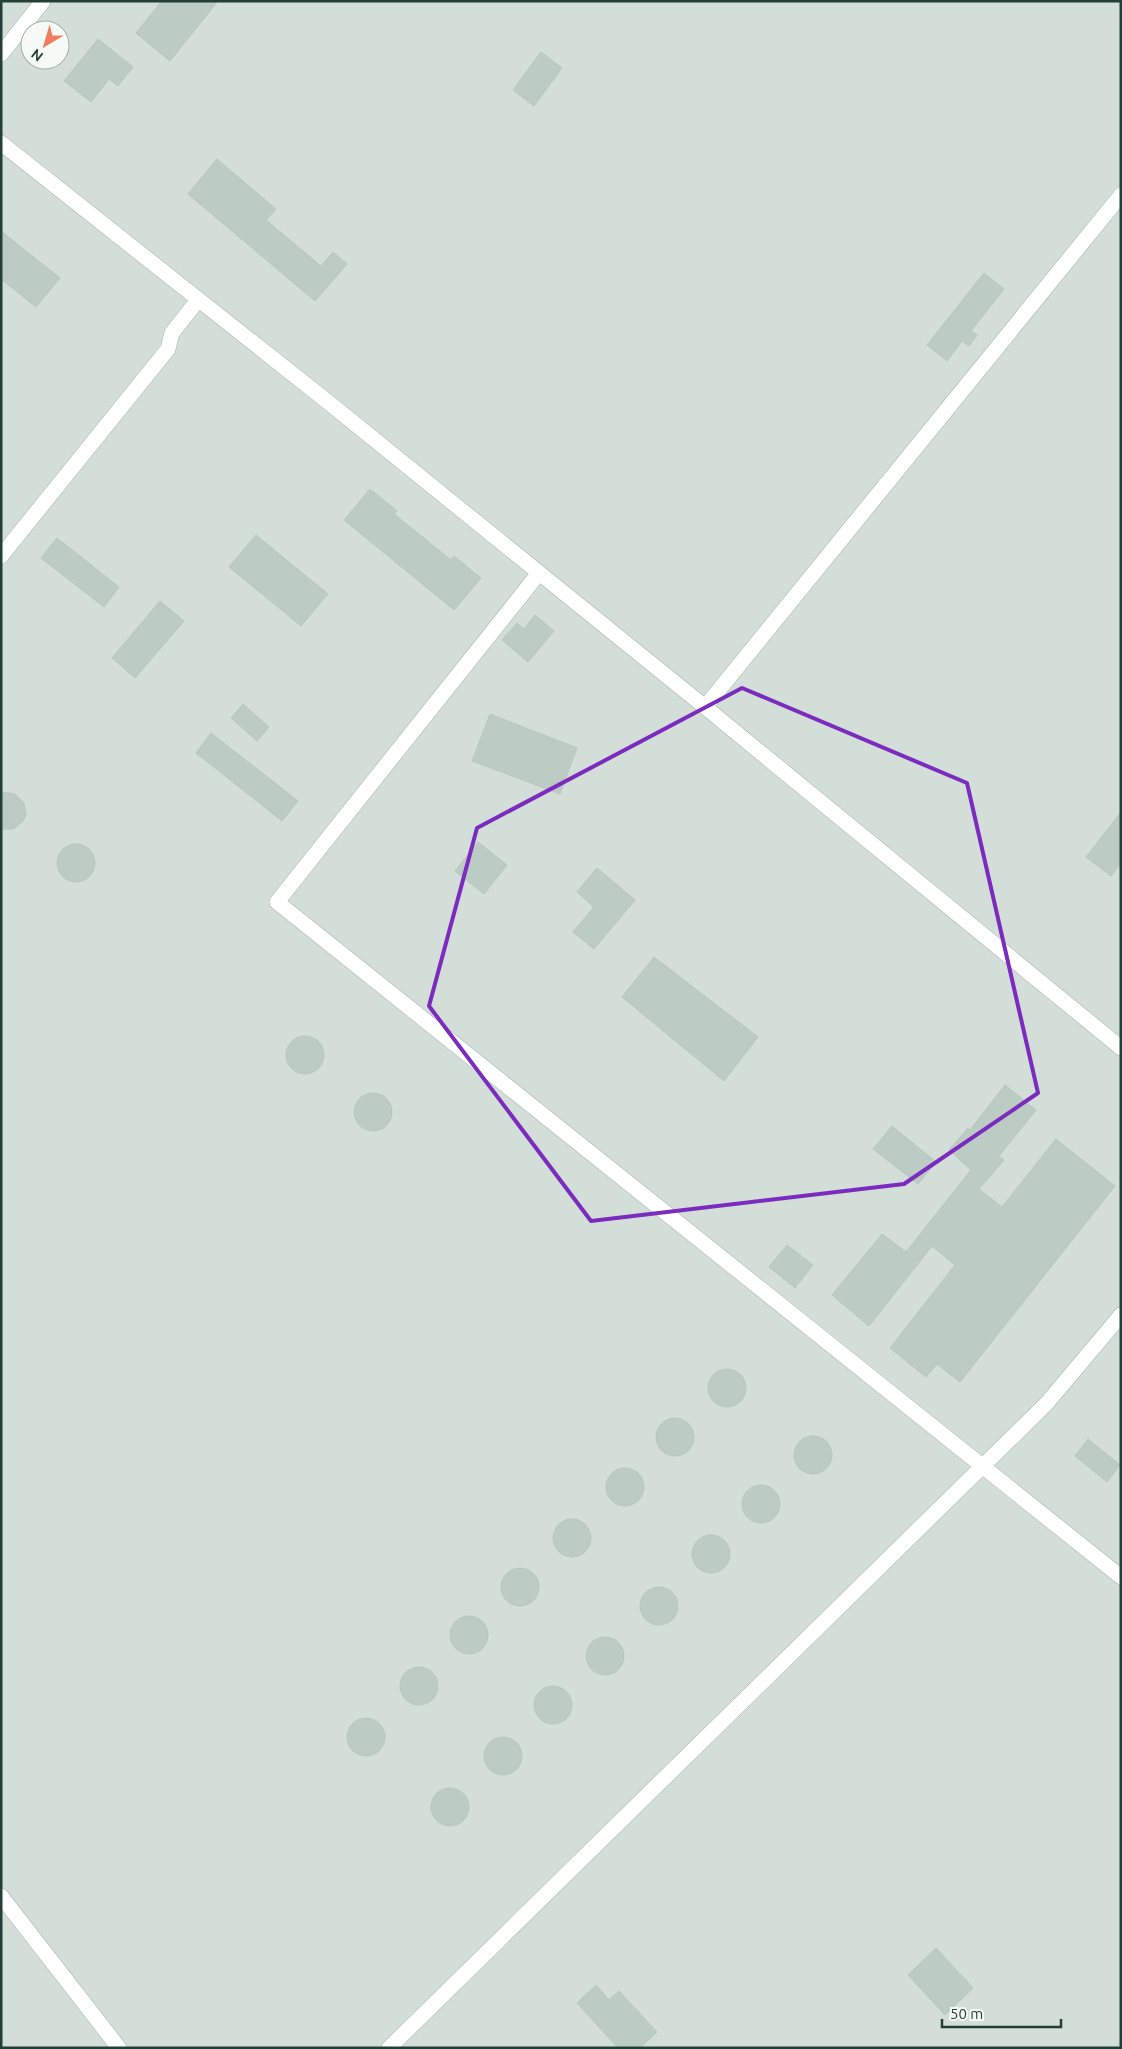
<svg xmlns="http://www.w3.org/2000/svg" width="1122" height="2049" font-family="Ubuntu,sans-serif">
  <rect width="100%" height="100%" fill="#e5eee9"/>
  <path fill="#d3ded8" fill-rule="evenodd" d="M1,1H1121V2048H1ZM30,30H60V60H30Z"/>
  <path fill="#bdcbc5" stroke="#b7c7c0" d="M162,1H218L170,61L136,33Z
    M98,39L133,67L118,86L109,79L91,102L64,81Z
    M541,52L562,68L534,106L513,90Z
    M217,159L276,209L266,220L321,266L333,252L347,264L315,301L188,194Z
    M1,231L60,278L36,307L1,279Z
    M984,273L1004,289L971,331L977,335L969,346L962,341L947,361L927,345Z
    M370,489L397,511L394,514L451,560L454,556L481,578L454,610L344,520Z
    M256,535L328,594L301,626L229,567Z
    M57,538L119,587L104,607L41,558Z
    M160,601L184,621L135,678L112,658Z
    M535,615L554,631L528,662L502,640L517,623L524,629Z
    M243,704L269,727L257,741L231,718Z
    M490,714L577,748L560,794L472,761Z
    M211,733L298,801L282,821L196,753Z
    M1,792L15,794L24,803L26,815L23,821L14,829H1Z
    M1121,812V863L1111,876L1086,857Z
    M478,842L507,865L484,894L455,871Z
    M57 863a19 19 0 1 1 38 0a19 19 0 1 1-38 0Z
    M597,868L635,900L594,949L573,932L594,907L577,892Z
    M654,957L758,1037L724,1081L622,997Z
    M286 1055a19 19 0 1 1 38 0a19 19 0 1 1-38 0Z
    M1005,1085L1036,1110L999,1156L1004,1160L979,1189L1002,1207L1056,1139L1115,1186L960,1382L937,1364L926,1377L890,1348L955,1265L932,1246L869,1326L832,1295L882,1234L906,1252L971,1170L949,1150L968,1128L970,1130Z
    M354 1112a19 19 0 1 1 38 0a19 19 0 1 1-38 0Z
    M892,1126L936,1162L918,1184L873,1149Z
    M787,1245L813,1265L795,1288L769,1267Z
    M708 1388a19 19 0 1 1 38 0a19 19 0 1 1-38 0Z
    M656 1437a19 19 0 1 1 38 0a19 19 0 1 1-38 0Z
    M794 1455a19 19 0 1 1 38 0a19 19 0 1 1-38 0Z
    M1088,1439L1120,1465L1107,1482L1075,1456Z
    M606 1487a19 19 0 1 1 38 0a19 19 0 1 1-38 0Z
    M742 1504a19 19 0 1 1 38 0a19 19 0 1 1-38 0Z
    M553 1538a19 19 0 1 1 38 0a19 19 0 1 1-38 0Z
    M692 1554a19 19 0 1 1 38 0a19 19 0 1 1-38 0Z
    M501 1587a19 19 0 1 1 38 0a19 19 0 1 1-38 0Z
    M640 1606a19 19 0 1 1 38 0a19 19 0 1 1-38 0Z
    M450 1635a19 19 0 1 1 38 0a19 19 0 1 1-38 0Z
    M586 1656a19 19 0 1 1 38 0a19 19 0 1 1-38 0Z
    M400 1686a19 19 0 1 1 38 0a19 19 0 1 1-38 0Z
    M534 1705a19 19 0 1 1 38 0a19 19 0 1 1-38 0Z
    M347 1737a19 19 0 1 1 38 0a19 19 0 1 1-38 0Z
    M484 1756a19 19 0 1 1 38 0a19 19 0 1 1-38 0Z
    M431 1807a19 19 0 1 1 38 0a19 19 0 1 1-38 0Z
    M936,1948L973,1988L945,2015L908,1975Z
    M596,1985L609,2000L619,1991L657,2032L640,2048H618L577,2003Z"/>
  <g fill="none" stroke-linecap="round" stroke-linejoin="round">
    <g stroke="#a7b6b0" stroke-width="16">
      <path id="minor" d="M1,54L43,1
        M1,143L328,402L705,707L1121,1048
        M1,556L168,349L172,333L198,300
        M539,573L277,902L1121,1577
        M705,707L1121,195
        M1,1896L119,2048
        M389,2048L1046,1404L1121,1315"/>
    </g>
    <use href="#minor" stroke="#fff" stroke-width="15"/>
  </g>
  <path fill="none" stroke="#7b2cbf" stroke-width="4" stroke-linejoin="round" d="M742,688L967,783L1038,1093L904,1184L591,1221L429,1006L477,828Z"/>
  <rect width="1122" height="2049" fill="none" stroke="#243f37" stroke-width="5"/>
  <g transform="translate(45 45) rotate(218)"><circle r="24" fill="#f5faf7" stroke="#a1afaa"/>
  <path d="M0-4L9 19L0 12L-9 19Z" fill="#ef7e61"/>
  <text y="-8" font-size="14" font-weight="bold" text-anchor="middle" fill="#243f37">N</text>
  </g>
  <path d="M942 2019v8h119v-8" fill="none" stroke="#243f37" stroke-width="2.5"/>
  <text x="950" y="2019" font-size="15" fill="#243f37" stroke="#f5faf7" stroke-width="4" paint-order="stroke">50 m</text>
</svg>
